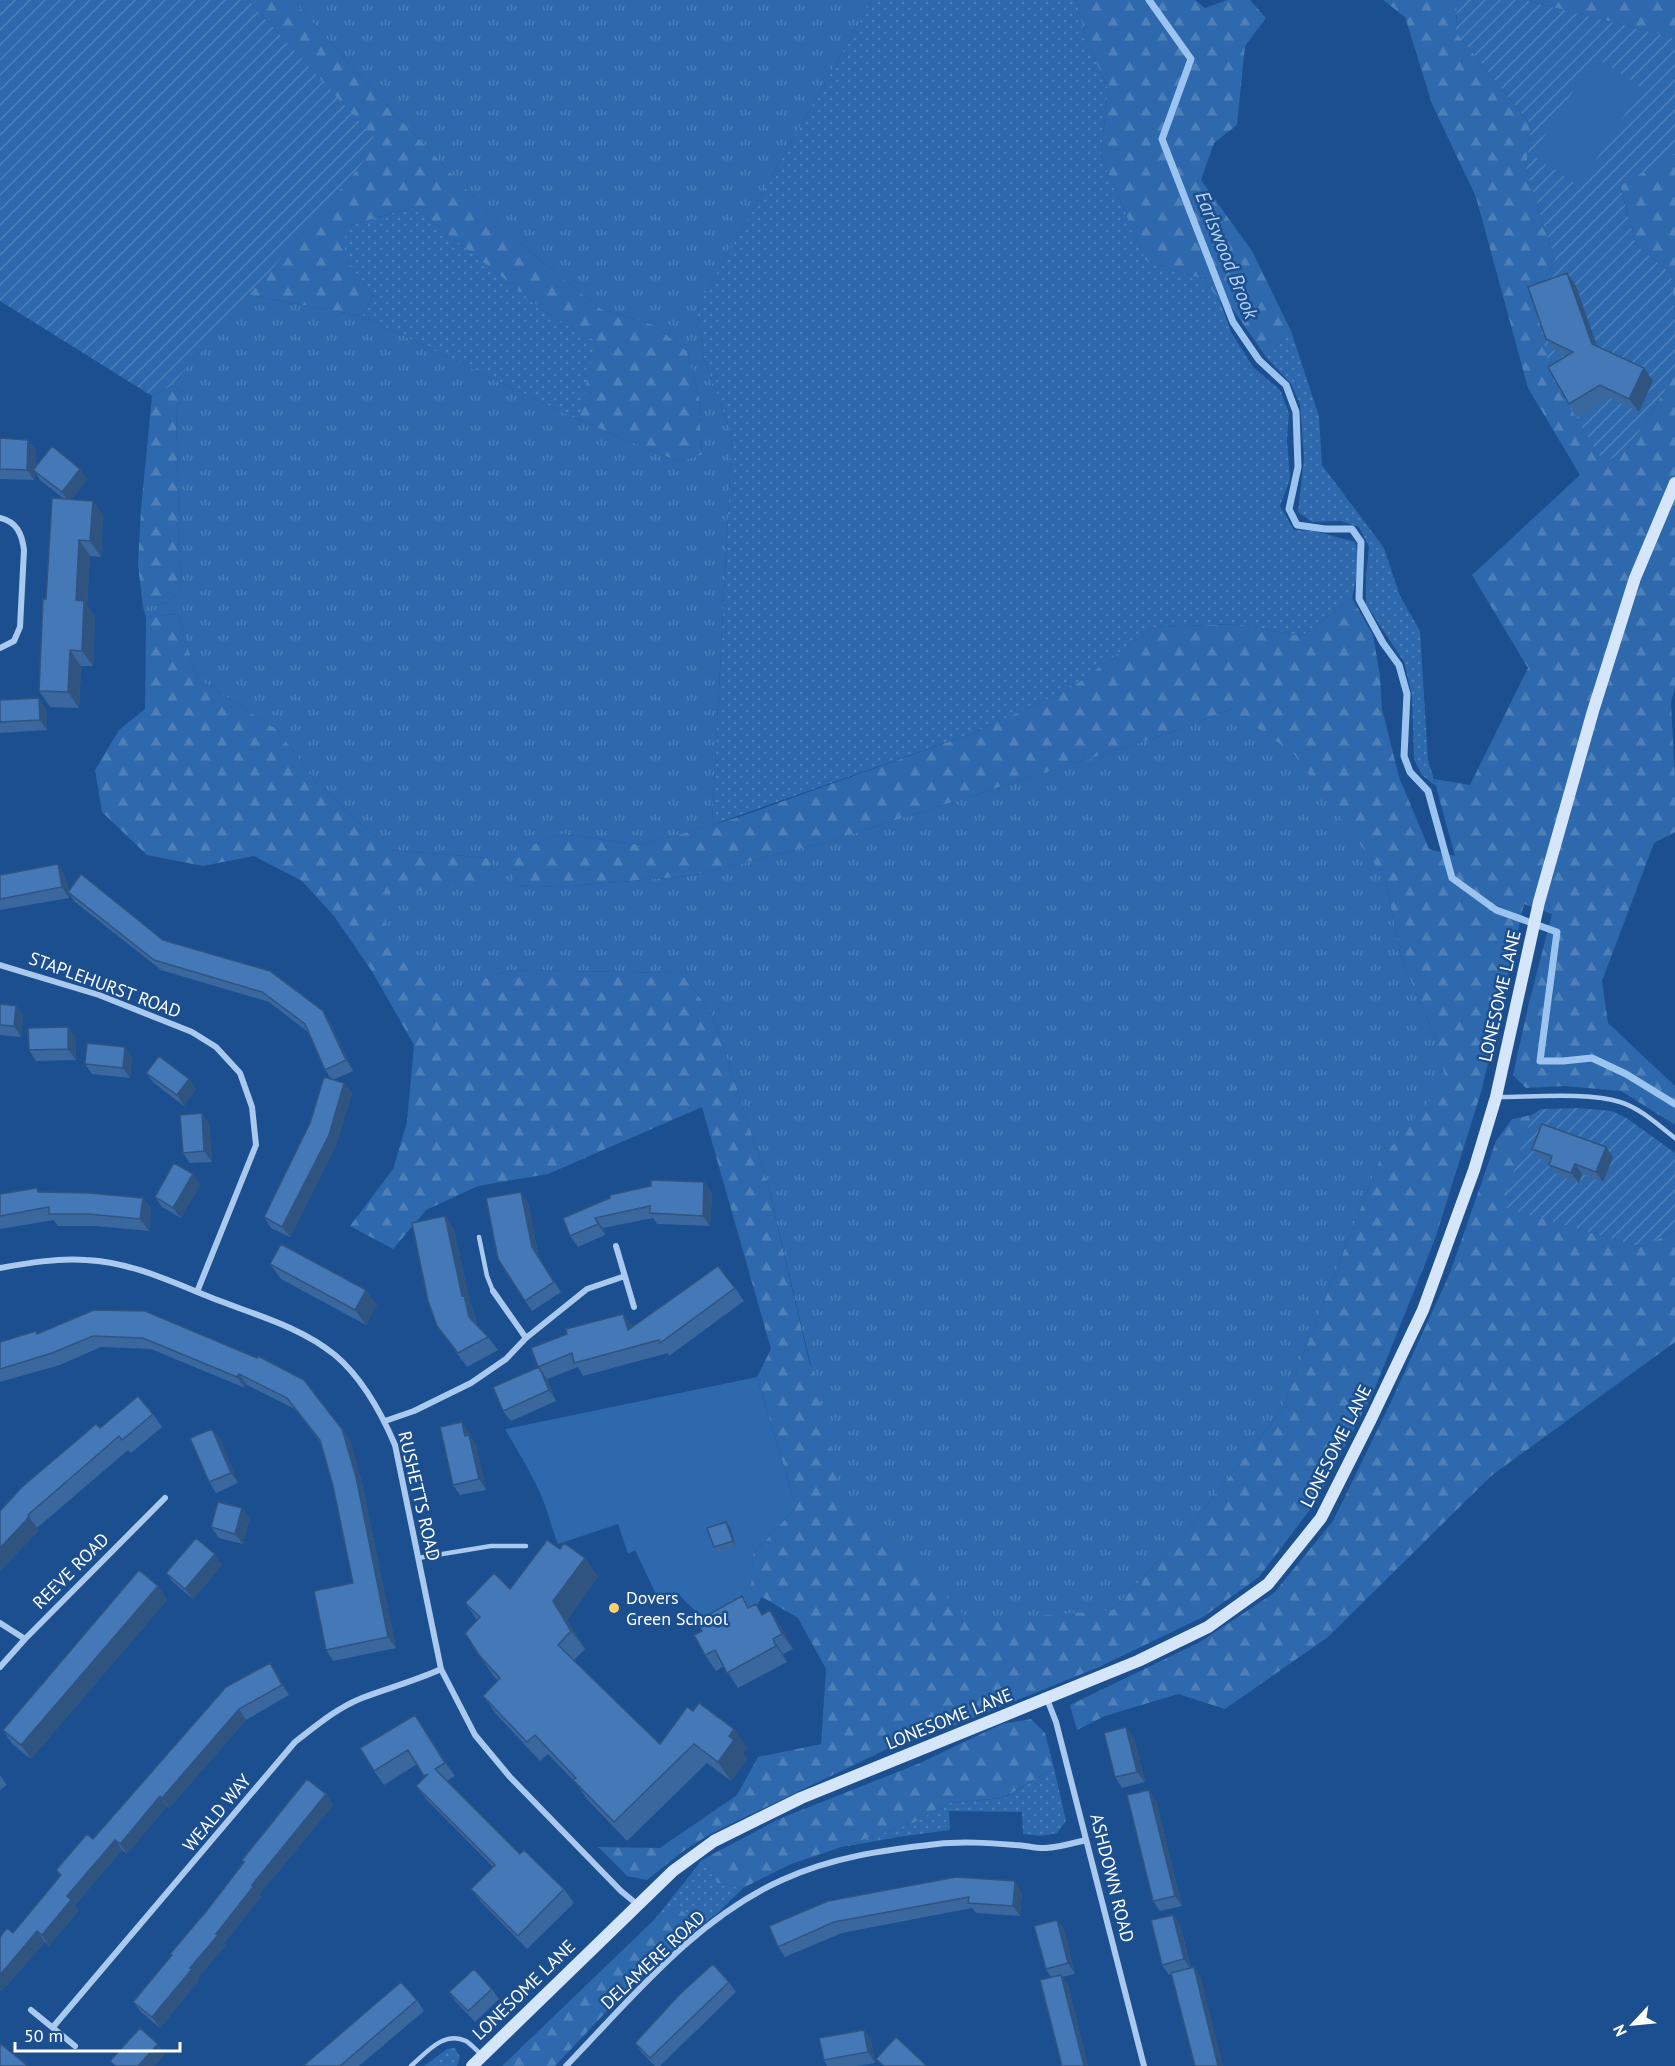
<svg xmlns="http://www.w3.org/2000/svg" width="1675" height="2066" font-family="'PT Sans',sans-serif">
  <defs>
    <pattern id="grass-dots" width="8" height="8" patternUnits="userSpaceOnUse" patternTransform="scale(1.5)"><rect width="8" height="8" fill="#2e69ad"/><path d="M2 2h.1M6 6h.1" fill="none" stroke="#4d80b9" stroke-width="1.8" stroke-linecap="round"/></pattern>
    <pattern id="forest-firs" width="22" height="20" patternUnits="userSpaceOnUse" patternTransform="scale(1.5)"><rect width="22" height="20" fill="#2e69ad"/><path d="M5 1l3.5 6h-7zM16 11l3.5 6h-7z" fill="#4d80b9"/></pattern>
    <pattern id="park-tufts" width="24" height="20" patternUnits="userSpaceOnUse" patternTransform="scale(1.5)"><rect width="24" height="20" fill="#2e69ad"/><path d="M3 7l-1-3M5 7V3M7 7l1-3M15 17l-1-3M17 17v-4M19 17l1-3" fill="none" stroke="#4d80b9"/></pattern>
    <pattern id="garden-furrows" width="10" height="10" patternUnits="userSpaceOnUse" patternTransform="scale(1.5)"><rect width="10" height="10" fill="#2e69ad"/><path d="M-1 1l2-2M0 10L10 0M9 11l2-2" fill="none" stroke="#4d80b9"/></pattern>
  </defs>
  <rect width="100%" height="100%" fill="#1b4f8f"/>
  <path fill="url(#grass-dots)" d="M872,0H1076L1087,42L1108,88L1101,156L1146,261L1203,279L1220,301L1231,332L1253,367L1280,390L1289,413L1287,440L1290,479L1280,506L1294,530L1315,531L1355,542L1360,563L1352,598L1302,636L1237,624L1154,627L1068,690L970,734L712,825L732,436L704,358L697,308Z
    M414,207L547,313L596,341L579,420L362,316L373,296L345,259V227Z
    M1291,331L1319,416L1322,465L1384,548L1400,596L1420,631L1428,760L1436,786L1422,775L1414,759L1412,695L1404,662L1366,604V576L1369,547L1359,527L1341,521L1312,522L1298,512L1304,458L1300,404L1291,384L1266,357Z
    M1054,1768L1066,1821L1057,1833L1042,1836L1023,1834L1022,1812L949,1811L950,1830L898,1837L842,1847L913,1823L948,1803L1004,1798Z
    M702,1860L718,1883L743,1888L720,1911L686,1938L693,1923L678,1906L655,1919Z
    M455,2048L460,2057L457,2066H424L447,2049Z"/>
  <path fill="url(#forest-firs)" d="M248,0H293L383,101L510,235L601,309L654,325L687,351L699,397L702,455L677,461L579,420L595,341L547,313L414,207L345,227V259L373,296L362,316L249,295L361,165L375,140Z
    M1076,0H1195L1205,8L1227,0H1250L1266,18L1245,46L1237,125L1214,143L1201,180L1252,251L1291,331L1266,357L1230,305L1220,301L1203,279L1146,261L1101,156L1108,88L1087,42Z
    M1383,0H1457L1456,32L1531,125L1526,170L1555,260L1534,299L1627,450L1675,375V689L1671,702L1675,780V832L1654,843L1602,981L1608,1023L1675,1086V1125L1621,1091L1565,1086L1526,1088L1513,1075L1528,1007L1552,914L1524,904L1482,1089L1435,1239L1373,1393L1315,1503L1259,1577L1203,1617L1099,1667L955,1725L887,1749L710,1834L682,1852L647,1880L627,1876L598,1847L660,1848L737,1795L758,1757L821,1744L826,1669L798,1618L750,1590L753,1554L796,1507L757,1377L771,1349L702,1107L548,1174L478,1186L426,1210L393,1249L350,1226L393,1169L407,1122L414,1045L373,973L334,916L302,881L254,856L203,866L147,855L102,812L95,770L119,730L145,709L146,617L177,614L198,679L278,730L315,781L390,850L490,858L492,884L436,994L511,970L681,973L713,1015L767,1181L810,1365L1113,1610L1191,1525L1281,1411L1379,1161L1445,1081L1437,1041L1401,958L1385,878L1231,709L1170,733L827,842L691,876L559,887L514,885L509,853L561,834L642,845L736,818L970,734L1068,690L1154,627L1237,624L1302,636L1352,598L1373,635L1380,676L1382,709L1399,777L1429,849L1455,856L1434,779L1470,785L1528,668L1472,575L1580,475L1528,388L1476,197L1432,104L1405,17Z
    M1524,0H1675V38Z
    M1675,155V312L1671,273L1636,245L1620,185Z
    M172,385L186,393L176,411L181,590L166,603L143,607L138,565L141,509L152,396Z
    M1532,1115L1503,1207L1641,1247L1675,1231V1342L1491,1476L1328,1637L1225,1709L1178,1694L1105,1716L1077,1730L1070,1705L1200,1642L1274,1593L1333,1521L1389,1406L1450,1273L1496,1141L1512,1119Z
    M1031,1719L1045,1733L1054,1768L1003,1798L948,1803L913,1823L791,1864L743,1888L718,1883L702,1860L779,1819L920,1763L1002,1724Z
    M678,1906L693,1923L686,1938L624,1993L555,2066H502L655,1919Z"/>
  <path fill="url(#park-tufts)" d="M293,0H872L697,308L704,358L732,436L712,825L642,845L561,834L510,853L514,885L559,887L691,876L827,842L1170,733L1231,709L1294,754L1385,878L1401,958L1437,1041L1446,1081L1379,1161L1281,1411L1191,1525L1113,1610L970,1621L841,1492L767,1181L713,1015L681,973L511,970L437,994L364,896L491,884L490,858L390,850L315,781L278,730L198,679L177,614L146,617L143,607L166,603L181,590L176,411L186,393L172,385L249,295L362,316L579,420L677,461L702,455L699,397L687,351L654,325L601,309L510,235L383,101Z"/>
  <path fill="url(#garden-furrows)" d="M0,0H248L376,140L361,165L172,385L152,396L0,301Z
    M1457,0H1524L1675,38V155L1620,186L1636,245L1671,273L1675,312V375L1627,450L1604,463L1552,378L1534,299L1555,260L1526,170L1531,125L1456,32Z
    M1579,1108L1612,1111L1628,1119L1675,1153V1231L1641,1247L1502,1207L1532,1115L1541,1109Z"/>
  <path fill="#2e69ad" d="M1595,57L1642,88L1579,186L1532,155Z
    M757,1377L796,1507L753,1554L751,1590L762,1597L753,1612L716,1632L678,1594L662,1607L635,1550L628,1554L618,1524L558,1544C552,1530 549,1515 543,1500C533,1475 518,1452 505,1429Z"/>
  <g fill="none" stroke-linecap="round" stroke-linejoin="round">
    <path stroke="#9cc4f0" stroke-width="7" d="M1149,0L1191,59L1162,139L1233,322L1259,360L1286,385L1296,412L1298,467L1289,509L1297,525L1325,529H1352L1361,542L1359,599L1383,643L1399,665L1407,694L1404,756L1410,772L1428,791L1452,878L1496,910L1557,932L1540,1061H1563L1592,1058L1626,1074L1675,1104"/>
    <path stroke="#a9c9ee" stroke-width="4.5" d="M1498,1097C1532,1097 1590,1092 1620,1102C1640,1108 1658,1125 1675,1138
      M479,1237L487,1276L493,1291
      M418,1558L491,1546H526
      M411,2066C426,2053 444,2030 466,2041C471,2044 476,2050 481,2054"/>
    <path stroke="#a9c9ee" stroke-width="6" d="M0,518C17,522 22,534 24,550L20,627L14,641L0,648
      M0,965L99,995L192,1032L216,1047L240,1073L252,1107L256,1145L197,1292
      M616,1246L634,1307
      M0,1268C28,1263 57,1258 86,1260C133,1262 176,1284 220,1301C259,1316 302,1328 335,1355C362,1378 381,1412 395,1445L441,1669L475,1735L510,1777L621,1891L638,1905
      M493,1291L526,1338
      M385,1421L414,1411L471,1383L506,1359L526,1338L587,1289L625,1276
      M0,1623L25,1639
      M0,1667L25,1639L165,1498
      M1047,1699L1056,1722L1144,2066
      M31,2010L75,2046
      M53,2027L295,1742C317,1725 337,1708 362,1698C388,1688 415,1681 441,1669
      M566,2066C631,1999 695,1919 782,1880C832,1857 884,1850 937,1844C962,1841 989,1843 1015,1845C1025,1845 1036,1849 1046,1848C1060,1847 1073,1843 1086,1840"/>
    <path stroke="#d6e6fa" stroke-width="12" d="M472,2066L673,1871L714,1841L801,1798L1138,1661L1208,1627L1268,1584L1321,1518L1371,1419L1423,1310L1474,1170L1496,1097L1539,902L1593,711L1635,578L1675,483"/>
  </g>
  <path fill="#3a679d" d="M1567,273L1576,286L1597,346L1653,381L1639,412L1610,398L1578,417L1569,404L1565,357L1555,352L1546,339Z
    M0,438L28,440L36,450L35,467L88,479L71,500L93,501L103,516L101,557L90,556L87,605L95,616L93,666H81L79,708L50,707L39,691L46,599L64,499L40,480L35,472L34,480L0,479Z
    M39,698L46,709L47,730L0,733V700Z
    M0,875H65L68,891L163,940L330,1022L353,1071L333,1080L344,1083L352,1093L336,1145L290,1237L271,1228L264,1217L332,1080L325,1070L308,1032L269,1002L161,970L75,902L68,892L69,898L0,910Z
    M0,1004L16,1006L23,1016L21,1037L0,1035Z
    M68,1027L75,1037L76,1060L36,1061L29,1050Z
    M125,1047L132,1057L130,1078L92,1074L85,1064Z
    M146,1073L189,1079L196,1089L184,1106L154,1083Z
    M202,1113L209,1124L212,1162L190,1163L183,1153Z
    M1606,1147L1613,1157L1603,1182L1582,1174L1579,1183L1557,1175L1549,1165L1550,1163L1540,1159L1532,1149Z
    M704,1182L712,1193L710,1226L657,1224L653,1218L603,1228L605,1235L578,1247L570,1236L563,1218Z
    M200,1185L181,1218L162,1207L155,1197Z
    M40,1192L143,1198L151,1210L149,1231L96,1226H58L54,1220L0,1229V1194Z
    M528,1203L539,1258L561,1292L532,1311L525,1301Z
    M445,1216L454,1229L470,1304L473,1309L477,1325L488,1337L498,1350L467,1367L437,1326Z
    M270,1264L377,1305L366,1325L281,1279Z
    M735,1288L744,1301L669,1356L668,1353L583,1376L578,1367L547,1379L556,1401L511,1421L503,1411L538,1367L633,1327Z
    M94,1310L257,1358L350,1440L363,1488L396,1648L333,1661L326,1650L353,1583L333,1486L320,1442L295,1409L247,1385L245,1388L151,1349L101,1347L60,1365L0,1382V1342L38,1334Z
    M153,1414L162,1427L131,1453L128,1450L37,1528L39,1530L0,1571V1511L100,1428Z
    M212,1429L220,1439L238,1483L216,1493L209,1482Z
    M469,1432L470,1437L476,1445L486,1490L460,1495L453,1485Z
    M242,1508L249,1519L243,1544L219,1538L211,1527Z
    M730,1527L736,1546L717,1553L714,1547Z
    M560,1549L585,1558L598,1577L567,1620L585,1649L574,1660L660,1744L693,1711L734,1729L747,1748L743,1753L747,1759L731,1781L707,1763L627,1841L587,1799L575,1782L548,1754L540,1761L496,1714L483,1696L498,1681L492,1674L479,1655L477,1620L465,1603L510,1589Z
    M222,1565L193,1599L174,1583L166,1573Z
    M158,1586L167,1600L31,1759L12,1744L3,1730Z
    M742,1596L750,1607L781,1626L793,1649L783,1654L787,1662L738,1688L724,1666L716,1671L705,1655L702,1631Z
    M277,1673L289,1695L246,1720L169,1808L167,1806L127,1854L122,1850L75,1905L79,1910L49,1946L45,1942L2,1991L0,1989V1937L13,1933L60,1876L56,1870L93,1839Z
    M415,1715L455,1776L447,1781L520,1854L564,1889L574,1903L527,1949L481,1902L471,1889L493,1867L426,1799L416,1786L425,1777L417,1764L384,1785L374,1771Z
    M1134,1738L1145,1782L1122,1788L1115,1777Z
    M0,1775L7,1785L0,1790Z
    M326,1794L333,1805L259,1895L261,1897L224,1943L225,1946L198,1978L199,1980L160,2028L141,2012L133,2002L172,1956L170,1954L208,1909L243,1862L242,1860Z
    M1156,1800L1182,1906L1160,1911L1153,1901Z
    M1022,1892L1020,1916L976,1913L972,1908L842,1933L785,1957L778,1947L828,1901Z
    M1173,1915L1180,1925L1191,1968L1194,1967L1201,1978L1172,1974L1169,1975L1162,1965Z
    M1057,1920L1064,1930L1075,1974L1062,1977L1068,1985L1088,2066H1062L1051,1977L1046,1969Z
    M729,1982L736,1992L660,2066H655L642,2053L635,2043Z
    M492,1989L499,1999L475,2022L456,2002L449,1992Z
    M417,2000L424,2011L359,2066H303Z
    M864,2030L871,2040L875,2063L857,2066H827L824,2060Z"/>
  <path fill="#305480" d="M1567,273L1576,286L1601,357L1592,344Z
    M1644,368L1653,381L1639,412L1629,399Z
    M28,440L36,450L35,471L33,470L35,472L34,480L27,470Z
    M80,469L88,479L69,503L62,492Z
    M93,501L103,516L101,557L90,541Z
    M79,540L90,556L87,605L95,616L93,666L82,651L76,600Z
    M70,650L81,666L79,708L68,692Z
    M39,698L46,709L47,730L40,720Z
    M58,864L65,875L69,898L62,887Z
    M16,1006L23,1016L21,1037L14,1026Z
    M323,1011L330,1022L353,1071L346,1060Z
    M68,1027L75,1037L76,1060L68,1049Z
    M125,1047L132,1057L130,1078L123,1068Z
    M189,1079L196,1089L184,1106L177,1095Z
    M344,1083L352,1093L336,1145L290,1237L282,1227Z
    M202,1113L209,1124L212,1162L204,1151Z
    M1606,1147L1613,1157L1603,1182L1596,1172Z
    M1575,1164L1582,1174L1579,1183L1571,1173Z
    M193,1174L200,1185L181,1218L173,1208Z
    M704,1182L712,1193L710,1226L703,1216Z
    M521,1192L528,1203L539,1258L561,1292L532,1247Z
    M143,1198L151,1210L149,1231L140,1219Z
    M445,1216L454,1229L470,1304L473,1309L478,1330L469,1317L462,1296Z
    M595,1218L603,1228L605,1235L598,1224Z
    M366,1290L377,1305L366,1325L355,1310Z
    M623,1314L633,1326L637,1343L628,1330Z
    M540,1369L547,1379L556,1401L549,1390Z
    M239,1374L247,1385L245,1388L237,1377Z
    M462,1422L469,1432L470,1437L476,1445L486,1490L479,1479L465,1436Z
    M212,1429L220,1439L238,1483L231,1473Z
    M342,1429L350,1440L363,1488L396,1648L388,1637Z
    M242,1508L249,1519L243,1544L235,1534Z
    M29,1517L39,1530L0,1571V1548Z
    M726,1522L730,1527L736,1546L733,1541Z
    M215,1554L222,1565L193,1599L185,1589Z
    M585,1558L598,1577L567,1620L585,1649L571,1631L553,1601Z
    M158,1586L167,1600L31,1759L21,1745Z
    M770,1610L781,1626L793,1649L782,1634Z
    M773,1639L783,1654L787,1662L776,1646Z
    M270,1663L277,1673L289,1695L282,1685Z
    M239,1709L246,1720L169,1808L162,1798Z
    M415,1715L424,1728L455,1776L445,1763Z
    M1126,1727L1134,1738L1145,1782L1137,1772Z
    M734,1729L747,1748L743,1753L747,1759L731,1781L718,1762L729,1736Z
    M1149,1790L1156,1800L1182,1906L1175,1896Z
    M326,1794L333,1805L259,1895L261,1897L224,1943L225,1946L198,1978L199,1980L160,2028L152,2017L252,1885Z
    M160,1796L167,1806L127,1854L120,1844Z
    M115,1840L122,1850L75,1905L79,1910L49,1946L42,1935L67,1896Z
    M1015,1881L1022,1892L1020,1916L1013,1906Z
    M1173,1915L1180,1925L1191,1970L1184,1959Z
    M1057,1920L1064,1930L1075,1974L1068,1963Z
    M37,1931L45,1942L2,1991L0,1988V1975Z
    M1194,1967L1201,1978L1223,2066H1218Z
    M1061,1975L1068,1985L1088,2066H1084Z
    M864,2030L871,2040L875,2063L868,2052Z
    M158,2044L165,2055L154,2066H138Z"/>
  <path fill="#4478b7" stroke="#305480" stroke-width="1.5" d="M1567,273L1592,344L1644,368L1629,399L1600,385L1569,404L1548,367L1573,352L1546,339L1528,287Z
    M0,438L28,440L27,470L0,469Z
    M52,446L80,469L62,492L33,470Z
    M52,498L93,501L90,541L79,540L76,600L84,601L82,651L70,650L68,692L39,691L43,599H46Z
    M39,698L40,720L0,722V700Z
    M58,864L62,887L0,899V875Z
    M81,874L163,940L270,971L323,1011L346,1060L325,1070L305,1024L262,992L154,960L68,892Z
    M0,1004L16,1006L14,1026L0,1025Z
    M68,1027V1049L29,1050L28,1028Z
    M87,1043L125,1047L123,1068L85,1064Z
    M159,1056L189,1079L177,1095L146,1073Z
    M324,1077L344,1083L329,1135L282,1227L264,1217L310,1123Z
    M202,1113L204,1151L183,1153L180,1115Z
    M1542,1124L1606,1147L1596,1172L1575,1164L1571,1173L1549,1165L1552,1156L1532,1149Z
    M174,1163L193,1174L173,1208L155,1197Z
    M651,1180L704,1182L703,1216L650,1213V1206L595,1218L598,1224L570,1236L563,1218L610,1198V1195L651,1186Z
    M37,1188L38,1192L89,1193L143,1198L140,1219L88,1214H49V1207L0,1216V1194Z
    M521,1192L532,1247L554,1282L525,1301L498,1259L486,1198Z
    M445,1216L462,1296L464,1295L469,1317L488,1337L458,1353L437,1326L428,1301L412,1223Z
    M281,1244L366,1290L355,1310L270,1264Z
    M718,1266L735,1288L660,1343L659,1340L574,1363L572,1353L538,1367L531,1348L567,1334L566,1329L623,1314L628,1330Z
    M94,1310L145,1311L257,1358L258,1356L304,1380L342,1429L356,1477L388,1637L326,1650L314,1591L353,1583L333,1486L320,1440L287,1398L239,1374L237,1377L143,1338L93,1336L52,1353L0,1369V1342L36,1331L37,1334Z
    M539,1367L549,1390L503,1411L493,1387Z
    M138,1396L153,1414L122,1440L119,1436L28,1515L29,1517L0,1548V1511L22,1487L96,1424L100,1428Z
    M462,1422L465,1436L469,1435L479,1479L453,1485L440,1427Z
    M212,1429L231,1473L209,1482L190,1438Z
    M218,1502L242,1508L235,1534L211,1527Z
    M726,1522L733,1541L714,1547L707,1528Z
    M196,1538L215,1554L185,1589L166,1573Z
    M547,1540L560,1549L564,1543L585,1558L553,1601L571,1631L558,1645L660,1744L687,1707L693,1711L699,1703L734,1729L729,1736L734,1740L718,1762L694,1744L614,1822L573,1780L576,1778L535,1735L527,1742L483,1696L500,1678L479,1655L465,1633L480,1617L465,1603L494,1573L510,1589Z
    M139,1570L158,1586L21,1745L3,1730Z
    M742,1596L748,1608L756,1604L762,1615L770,1610L782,1634L773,1639L776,1646L727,1673L715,1650L705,1655L694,1635L702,1631L697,1621Z
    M270,1663L282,1685L239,1709L162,1798L160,1796L120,1844L115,1840L67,1896L71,1900L42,1935L37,1931L0,1975V1937L7,1928L13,1933L61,1875L56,1870L87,1834L93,1839L226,1687Z
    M415,1715L445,1763L435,1769L520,1854L524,1850L564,1889L518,1936L471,1889L495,1865L416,1786L428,1774L424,1776L408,1750L374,1771L360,1748Z
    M1126,1727L1137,1772L1115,1777L1104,1733Z
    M307,1779L326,1794L252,1885L253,1887L216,1934L218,1935L190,1968L192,1969L152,2017L133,2002L172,1955L170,1954L208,1909L244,1862L242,1860Z
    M1149,1790L1175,1896L1153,1901L1127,1795Z
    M956,1877L1015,1881L1013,1906L968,1903L969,1897L834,1922L778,1947L769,1926L828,1901Z
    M1173,1915L1184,1959L1162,1965L1151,1920Z
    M1057,1920L1068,1963L1046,1969L1034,1926Z
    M713,1964L729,1982L650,2058L635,2043L680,1994Z
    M1194,1967L1218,2066H1195L1171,1973Z
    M474,1969L492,1989L468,2011L449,1992Z
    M1061,1975L1084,2066H1062L1040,1980Z
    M401,1982L417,2000L340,2066H303Z
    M140,2028L158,2044L138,2066H115L110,2061Z
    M864,2030L868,2052L824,2060L819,2038Z
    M896,2037L927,2066H884L876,2059Z
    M1,2044L28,2066H0V2045Z"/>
  <circle fill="#ffd166" stroke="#1b4f8f" stroke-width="2" cx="614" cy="1608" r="6"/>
  <g text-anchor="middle" stroke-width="5" stroke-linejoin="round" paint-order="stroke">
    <g font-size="18" fill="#fff" stroke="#1b4f8f">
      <text transform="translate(105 985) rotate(20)" y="6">STAPLEHURST ROAD</text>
      <text transform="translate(1500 996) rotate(-77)" y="6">LONESOME LANE</text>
      <text transform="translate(1336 1446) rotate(-63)" y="6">LONESOME LANE</text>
      <text transform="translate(419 1496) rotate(77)" y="6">RUSHETTS ROAD</text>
      <text transform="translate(71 1571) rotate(-45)" y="6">REEVE ROAD</text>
      <text transform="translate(949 1719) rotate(-22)" y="6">LONESOME LANE</text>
      <text transform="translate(217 1813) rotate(-50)" y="6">WEALD WAY</text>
      <text transform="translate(1112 1878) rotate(76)" y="6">ASHDOWN ROAD</text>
      <text transform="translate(653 1960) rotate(-43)" y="6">DELAMERE ROAD</text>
      <text transform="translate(524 1990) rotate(-44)" y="6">LONESOME LANE</text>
    </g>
    <g font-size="18" fill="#fff" stroke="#1b4f8f" text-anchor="start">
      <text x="626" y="1604">Dovers<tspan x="626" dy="21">Green School</tspan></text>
    </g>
    <g font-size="20" font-style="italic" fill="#b5d3f5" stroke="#1b4f8f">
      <text transform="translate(1227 255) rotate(68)" y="7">Earlswood Brook</text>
    </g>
  </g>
  <g transform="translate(1633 2024) rotate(244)" stroke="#1b4f8f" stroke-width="4.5" paint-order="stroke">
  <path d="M0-4.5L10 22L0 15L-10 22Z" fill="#ffffff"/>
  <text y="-9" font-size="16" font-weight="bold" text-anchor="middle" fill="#ffffff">N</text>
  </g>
  <path d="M15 2042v9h165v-9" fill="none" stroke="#ffffff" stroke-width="3"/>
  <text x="24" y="2042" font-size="18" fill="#ffffff" stroke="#1b4f8f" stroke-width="4.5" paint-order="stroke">50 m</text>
</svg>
